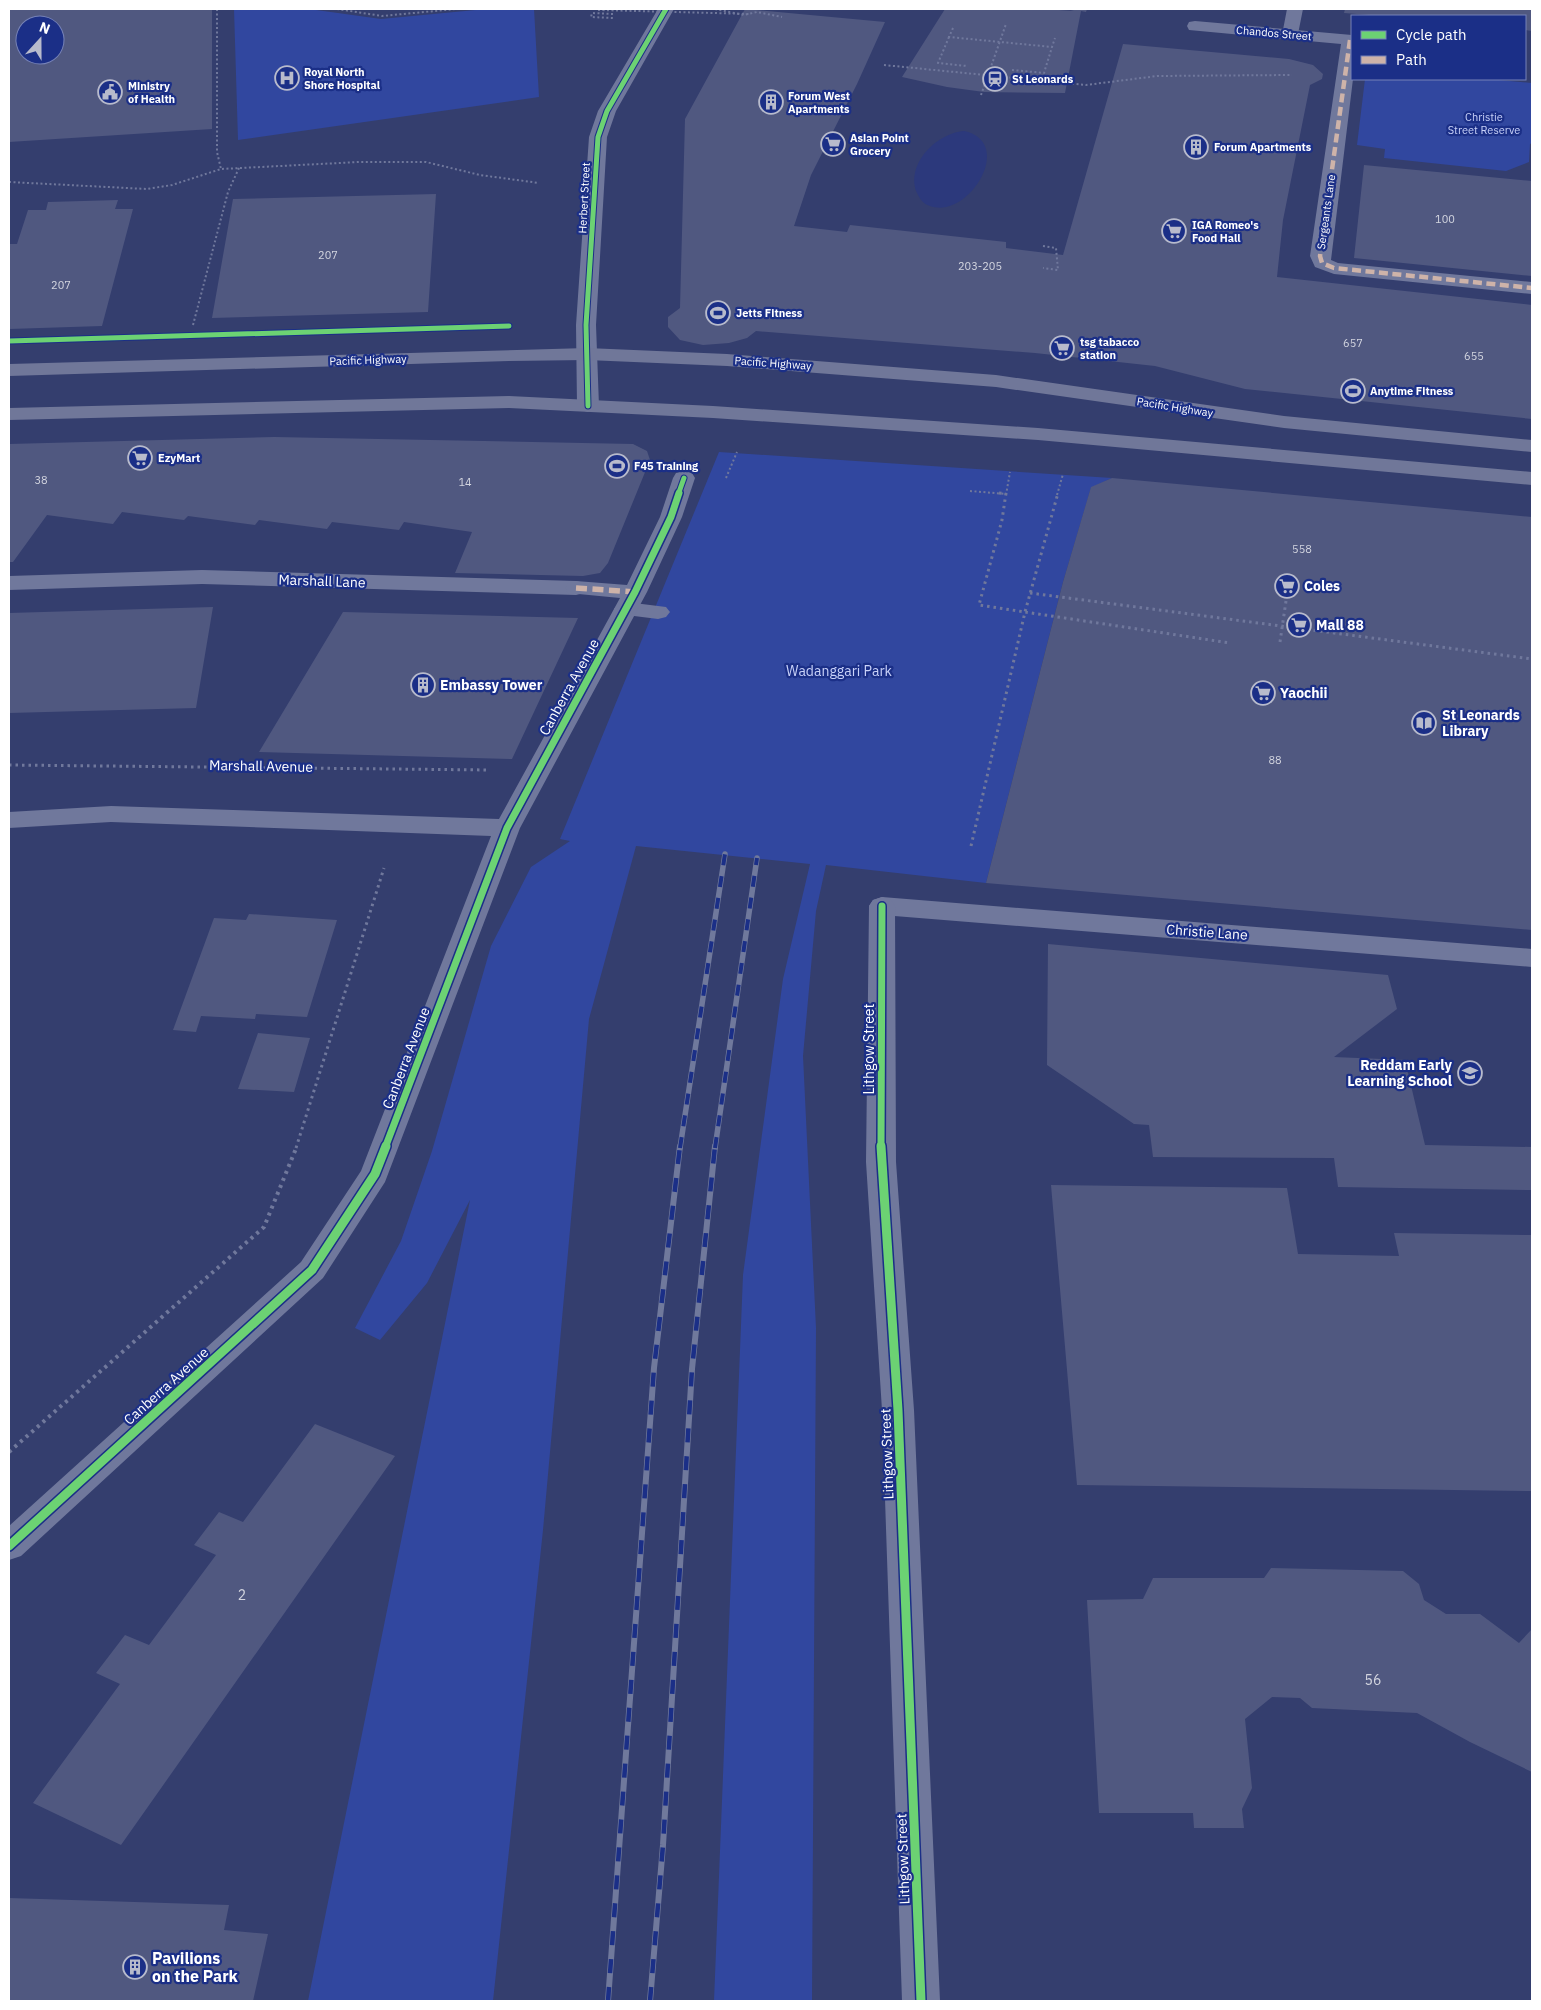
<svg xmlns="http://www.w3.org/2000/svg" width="1541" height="2010" font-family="'IBM Plex Sans',sans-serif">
  <rect width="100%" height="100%" fill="#343e6e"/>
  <path fill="#31479f" d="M234,9H309L381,19L486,9H534L539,97L238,140Z
    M1365,79H1488L1532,83V143L1530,144L1529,162L1506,171L1384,158L1385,149L1357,145Z
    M719,452L1112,478L1091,488L1063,582L986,883L826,865L816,911L803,1056L816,1328L812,2001H714L743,1275L783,979L810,864L636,846L589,1019L543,1530L493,2001H308L470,1200L427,1283L380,1340L355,1328L401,1241L432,1151L491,946L531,867L570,841L560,839Z"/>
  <path fill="#2c397c" d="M964,131C1016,142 969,220 930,206C923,204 920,199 917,193C905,164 937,133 964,131Z"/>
  <path fill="#505880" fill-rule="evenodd" d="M9,9H212V129L9,142ZM25,25H55V55H25Z
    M745,9L885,22L857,84L811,175L794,226L847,232L850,225L1006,242V248L1063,255L1123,44L1289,59L1313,65L1323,74L1322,79L1310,85L1283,220L1277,277L1532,305V419L1245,389L1155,366L1035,353L756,331L747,338L729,343L703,345L680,340L668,327V317L680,308L685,119Z
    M945,9H1044L1074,11L1067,9H1087L1086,12L1081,11L1065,93L984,92L947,87L902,77Z
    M1345,9H1532V31L1525,30V16H1382L1344,13Z
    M1364,165L1532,181V276L1354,258Z
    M436,194L428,312L212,318L233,199Z
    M118,200L115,209H133L102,326L9,329V244H17L28,210H46L48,202Z
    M274,437L633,444L647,451L650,460L608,563L600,573L583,576L455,573L472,532L404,522L399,530L332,522L327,529L259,520L255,525L188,516L184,520L122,512L113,524L47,515L13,562H9V444Z
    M1112,478L1532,517V930L986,883L1063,582L1091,487Z
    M213,607L196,708L9,713V613Z
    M343,612L578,618L512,759L259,752Z
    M249,914L337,920L307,1017L256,1014L255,1019L201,1016L196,1032L173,1030L214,918L246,920Z
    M1048,944L1388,975L1397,1009L1334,1057L1405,1060L1425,1145L1532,1147V1190L1338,1187L1334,1158L1153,1157L1149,1125L1134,1124L1047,1065Z
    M258,1033L310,1038L294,1092L238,1089Z
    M1051,1185L1287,1188L1298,1254L1399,1256L1394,1233L1532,1235V1491L1077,1485Z
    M315,1424L395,1456L121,1845L33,1803L120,1684L96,1673L125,1635L149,1645L216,1555L194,1545L219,1512L243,1522Z
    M1271,1568L1403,1571L1419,1584L1424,1600L1446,1614H1480L1519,1643L1532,1629V1772L1470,1742L1417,1713L1312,1708L1300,1698L1272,1697L1245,1719L1252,1788L1242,1809L1244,1828H1194L1193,1813H1099L1087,1600L1143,1599L1153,1578H1264Z
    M9,1898L229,1905L224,1930L268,1934L253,2001H9Z"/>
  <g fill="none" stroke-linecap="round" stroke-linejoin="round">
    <path stroke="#70789c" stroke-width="2" stroke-dasharray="2 2.5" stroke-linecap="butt" d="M217,9V152L221,169
      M337,9L382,16L456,9
      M715,9L744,15L757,12L782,17
      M598,10L616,9
      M613,14L592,13L591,17L613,18
      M953,28L949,37L1052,47L1055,38
      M949,37L938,63L967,66
      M884,65L1086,85L1157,76L1292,75
      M1012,70L1044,73L1052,47
      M981,95L1006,24
      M9,182L147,189L172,185L221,169L359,162H426L480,175L539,183
      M1043,246L1056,248L1058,270L1043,268
      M193,325L228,192L239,168
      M726,478L737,452
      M970,491L1006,494
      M1006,495L1010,472
      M1057,495L1063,474"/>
    <path stroke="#70789c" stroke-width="3" stroke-dasharray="2.5 4" stroke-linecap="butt" d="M999,493L1006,494
      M1006,493L1002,520L979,605L1025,612L1058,493
      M1030,593L1532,659
      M1280,642L1286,601
      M9,765L489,770
      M971,846L1025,612L1230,643
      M296,1148L384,868"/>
    <path stroke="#70789c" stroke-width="4" stroke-dasharray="3 4.5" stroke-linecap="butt" d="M9,1452L264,1227L297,1146"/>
    <path fill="#70789c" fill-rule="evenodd" d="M1287,9H1303L1297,39H1285L1282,35Z
      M202,570L576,581L584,583L587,588L584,593L576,595L202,584L9,590V576Z
      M626,602L666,607L670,612L666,617L658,619L618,614L614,609L618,604Z
      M882,897L1532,949V967L882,915L873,912L869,906L873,900Z"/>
    <path fill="#70789c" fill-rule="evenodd" d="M1195,21L1352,35L1353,79L1331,260L1338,263L1532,282V294L1334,274L1315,267L1310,256L1341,44L1189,30L1187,26L1189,22Z
      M684,471L692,473L695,478L682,517L647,592L520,828L385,1182L323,1278L21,1556L9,1560V1526L301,1262L361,1171L491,836L111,822L9,828V812L111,806L499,819L620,598L568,593L565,588L568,583L576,581L627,585L660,517L673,478L676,473Z
      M882,897L891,900L895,906L896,1162L914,1410L940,2001H902L882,1410L866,1162L869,906L873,900Z"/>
    <path fill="#70789c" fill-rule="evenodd" d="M658,9H674L616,111L607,137L596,325L599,406L595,410L588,412L581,410L577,406L576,325L589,137L598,111Z"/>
    <path fill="#707799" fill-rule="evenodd" d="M587,348L727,354L996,375L1284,416L1532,440V452L1284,428L996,387L727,366L587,360L509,361L9,376V364Z
      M509,396L713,406L1038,428L1532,472V485L1038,440L713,418L509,408L9,420V408Z"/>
    <g stroke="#70799c" stroke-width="5.5">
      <path id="rail-far1" d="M680,1148L725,854
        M715,1148L757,858"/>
    </g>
    <g stroke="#70799c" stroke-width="6">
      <path id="rail" d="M608,2001L654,1368L680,1146
        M650,2001L663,1845L692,1369L715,1146"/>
    </g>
    <use href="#rail-far1" stroke="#1b2f87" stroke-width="4" stroke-dasharray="11" stroke-linecap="butt"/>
    <use href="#rail" stroke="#1b2f87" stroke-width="4.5" stroke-dasharray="14" stroke-linecap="butt"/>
    <path stroke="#70789c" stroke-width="2" stroke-dasharray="2 2.5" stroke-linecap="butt" d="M598,10L751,14"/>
    <path stroke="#ceb3a9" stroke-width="4.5" stroke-dasharray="9 4.5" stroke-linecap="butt" d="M1350,40L1320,256L1322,263L1334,268L1532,288"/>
    <path stroke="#ceb3a9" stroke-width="5.5" stroke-dasharray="11 5.5" stroke-linecap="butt" d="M576,588L635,592"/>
    <g stroke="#1b2f87" stroke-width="7">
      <path id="cycleway-far2" d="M9,341L509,326
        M588,406L586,325L598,137L607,111L666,9
        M678,495L684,478"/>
    </g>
    <g stroke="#1b2f87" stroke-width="10">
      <path id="cycleway-far1" d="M385,1148L507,828L635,592L671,517L679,493
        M881,1148L882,906"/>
    </g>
    <g stroke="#1b2f87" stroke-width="12">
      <path id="cycleway" d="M881,1146L898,1410L921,2001
        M9,1546L312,1270L375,1174L386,1146"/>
    </g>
    <use href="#cycleway-far2" stroke="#6cd273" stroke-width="5"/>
    <use href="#cycleway-far1" stroke="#6cd273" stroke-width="7"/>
    <use href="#cycleway" stroke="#6cd273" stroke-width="9"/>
  </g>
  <defs>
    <g id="hospital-ring" transform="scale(1.25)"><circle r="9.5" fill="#1b2f87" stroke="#b8bbcc" stroke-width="1.5"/><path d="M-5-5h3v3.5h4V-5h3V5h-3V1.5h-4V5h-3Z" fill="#b8bbcc"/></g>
    <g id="station-ring" transform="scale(1.25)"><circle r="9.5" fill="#1b2f87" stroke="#b8bbcc" stroke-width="1.5"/><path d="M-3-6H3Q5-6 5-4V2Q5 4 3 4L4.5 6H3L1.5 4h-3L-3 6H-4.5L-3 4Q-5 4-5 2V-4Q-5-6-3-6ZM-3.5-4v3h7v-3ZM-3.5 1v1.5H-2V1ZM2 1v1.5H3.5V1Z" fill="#b8bbcc"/></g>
    <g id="civic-ring" transform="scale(1.25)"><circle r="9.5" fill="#1b2f87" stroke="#b8bbcc" stroke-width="1.5"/><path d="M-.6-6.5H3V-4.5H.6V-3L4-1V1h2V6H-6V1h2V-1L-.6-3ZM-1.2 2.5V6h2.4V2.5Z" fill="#b8bbcc"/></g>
    <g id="building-ring" transform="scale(1.25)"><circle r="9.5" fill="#1b2f87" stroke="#b8bbcc" stroke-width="1.5"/><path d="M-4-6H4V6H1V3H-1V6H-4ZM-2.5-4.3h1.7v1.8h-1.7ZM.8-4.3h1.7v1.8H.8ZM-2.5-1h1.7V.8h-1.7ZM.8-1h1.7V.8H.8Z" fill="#b8bbcc"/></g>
    <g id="supermarket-ring" transform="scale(1.25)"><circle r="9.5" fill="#1b2f87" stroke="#b8bbcc" stroke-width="1.5"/><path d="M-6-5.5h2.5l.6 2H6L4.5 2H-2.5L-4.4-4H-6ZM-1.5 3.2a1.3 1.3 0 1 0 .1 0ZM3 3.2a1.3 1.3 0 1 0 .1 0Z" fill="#b8bbcc"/></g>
    <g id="stadium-ring" transform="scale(1.25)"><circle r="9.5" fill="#1b2f87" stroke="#b8bbcc" stroke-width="1.5"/><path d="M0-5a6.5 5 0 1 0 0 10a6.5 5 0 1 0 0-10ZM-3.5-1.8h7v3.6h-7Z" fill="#b8bbcc"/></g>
    <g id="library-ring" transform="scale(1.25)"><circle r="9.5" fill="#1b2f87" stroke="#b8bbcc" stroke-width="1.5"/><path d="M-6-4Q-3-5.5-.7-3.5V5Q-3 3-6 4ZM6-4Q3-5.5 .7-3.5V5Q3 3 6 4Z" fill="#b8bbcc"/></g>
    <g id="school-ring" transform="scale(1.25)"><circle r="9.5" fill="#1b2f87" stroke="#b8bbcc" stroke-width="1.5"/><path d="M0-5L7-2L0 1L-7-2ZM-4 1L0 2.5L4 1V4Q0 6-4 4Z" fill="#b8bbcc"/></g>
  </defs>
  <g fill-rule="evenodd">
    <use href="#hospital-ring" x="287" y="78"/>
    <use href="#station-ring" x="995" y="79"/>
    <use href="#civic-ring" x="110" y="92"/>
    <use href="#building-ring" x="771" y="102"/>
    <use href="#supermarket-ring" x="833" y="144"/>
    <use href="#building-ring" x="1196" y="147"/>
    <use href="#supermarket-ring" x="1174" y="231"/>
    <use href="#stadium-ring" x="718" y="313"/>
    <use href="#supermarket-ring" x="1062" y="348"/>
    <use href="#stadium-ring" x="1353" y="391"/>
    <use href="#supermarket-ring" x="140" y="458"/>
    <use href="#stadium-ring" x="617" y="466"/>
    <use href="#supermarket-ring" x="1287" y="586"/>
    <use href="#supermarket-ring" x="1299" y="625"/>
    <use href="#building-ring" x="423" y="685"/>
    <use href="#supermarket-ring" x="1263" y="693"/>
    <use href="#library-ring" x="1424" y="723"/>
    <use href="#school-ring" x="1470" y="1073"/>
    <use href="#building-ring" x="135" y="1967"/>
  </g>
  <g text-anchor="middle" stroke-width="4.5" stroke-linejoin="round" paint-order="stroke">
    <g font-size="11" fill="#fff" stroke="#1b2f87">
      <text transform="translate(1274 33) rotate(5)" y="4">Chandos Street</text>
      <text transform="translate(584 198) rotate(-87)" y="4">Herbert Street</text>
      <text transform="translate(1326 212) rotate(-82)" y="4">Sergeants Lane</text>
      <text transform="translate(368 360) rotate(-2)" y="4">Pacific Highway</text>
      <text transform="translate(773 363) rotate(4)" y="4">Pacific Highway</text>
      <text transform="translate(1175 407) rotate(9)" y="4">Pacific Highway</text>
    </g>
    <g font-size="11" font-weight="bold" fill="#fff" stroke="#1b2f87" text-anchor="start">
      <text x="304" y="76">Royal North<tspan x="304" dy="13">Shore Hospital</tspan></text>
      <text x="1012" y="83">St Leonards</text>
      <text x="128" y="90">Ministry<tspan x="128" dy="13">of Health</tspan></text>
      <text x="788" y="100">Forum West<tspan x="788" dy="13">Apartments</tspan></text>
      <text x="850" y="142">Asian Point<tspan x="850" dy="13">Grocery</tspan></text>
      <text x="1214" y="151">Forum Apartments</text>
      <text x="1192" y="229">IGA Romeo's<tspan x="1192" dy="13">Food Hall</tspan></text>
      <text x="736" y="317">Jetts Fitness</text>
      <text x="1080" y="346">tsg tabacco<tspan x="1080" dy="13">station</tspan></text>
      <text x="1370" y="395">Anytime Fitness</text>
      <text x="158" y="462">EzyMart</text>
      <text x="634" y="470">F45 Training</text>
    </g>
    <g font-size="11" fill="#c9d2f9" stroke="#1b2f87">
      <text x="1484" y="121">Christie<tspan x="1484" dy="13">Street Reserve</tspan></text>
    </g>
    <g font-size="11" fill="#d3d5df">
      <text x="1445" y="223">100</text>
      <text x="328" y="259">207</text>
      <text x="980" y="270">203-205</text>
      <text x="61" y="289">207</text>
      <text x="1353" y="347">657</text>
      <text x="1474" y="360">655</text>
      <text x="41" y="484">38</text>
      <text x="465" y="486">14</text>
      <text x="1302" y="553">558</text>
      <text x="1275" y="764">88</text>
    </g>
    <g font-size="14" fill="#fff" stroke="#1b2f87">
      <text transform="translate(322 581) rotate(2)" y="5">Marshall Lane</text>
      <text transform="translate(569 687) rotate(-61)" y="5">Canberra Avenue</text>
      <text transform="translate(261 766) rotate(1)" y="5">Marshall Avenue</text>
      <text transform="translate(1207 932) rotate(4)" y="5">Christie Lane</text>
      <text transform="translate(869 1049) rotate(-90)" y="5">Lithgow Street</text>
      <text transform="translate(406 1058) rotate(-69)" y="5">Canberra Avenue</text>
      <text transform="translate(166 1386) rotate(-42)" y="5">Canberra Avenue</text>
      <text transform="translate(887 1454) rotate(-92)" y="5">Lithgow Street</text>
      <text transform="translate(903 1859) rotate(-92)" y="5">Lithgow Street</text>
    </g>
    <g font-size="14" font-weight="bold" fill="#fff" stroke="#1b2f87" text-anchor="start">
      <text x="1304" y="591">Coles</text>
      <text x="1316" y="630">Mall 88</text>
      <text x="440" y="690">Embassy Tower</text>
      <text x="1280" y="698">Yaochii</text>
      <text x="1442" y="720">St Leonards<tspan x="1442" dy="16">Library</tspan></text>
      <text x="1452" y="1070" text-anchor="end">Reddam Early<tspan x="1452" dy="16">Learning School</tspan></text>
    </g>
    <g font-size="14" fill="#c9d2f9" stroke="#1b2f87">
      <text x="839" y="676">Wadanggari Park</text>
    </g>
    <g font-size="14" fill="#d3d5df">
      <text x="242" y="1600">2</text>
      <text x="1373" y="1685">56</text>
    </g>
    <g font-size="16" font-weight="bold" fill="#fff" stroke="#1b2f87" text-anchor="start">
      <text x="152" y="1964">Pavilions<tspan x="152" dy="18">on the Park</tspan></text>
    </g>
  </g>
  <rect width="1541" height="2010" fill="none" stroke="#ffffff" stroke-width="20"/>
  <rect x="1351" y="15" width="175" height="65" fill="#1b2f87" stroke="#7682b7"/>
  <rect x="1361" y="31" width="25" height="8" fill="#6cd273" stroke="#7682b7"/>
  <text x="1396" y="40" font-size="15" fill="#ffffff">Cycle path</text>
  <rect x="1361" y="56" width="25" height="8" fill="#ceb3a9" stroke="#7682b7"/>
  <text x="1396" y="65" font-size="15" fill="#ffffff">Path</text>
  <g transform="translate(40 40) rotate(21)"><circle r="24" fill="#1b2f87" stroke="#7682b7"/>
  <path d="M0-4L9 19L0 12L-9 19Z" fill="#b8bbcc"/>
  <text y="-8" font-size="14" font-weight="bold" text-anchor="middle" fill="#ffffff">N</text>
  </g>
</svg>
